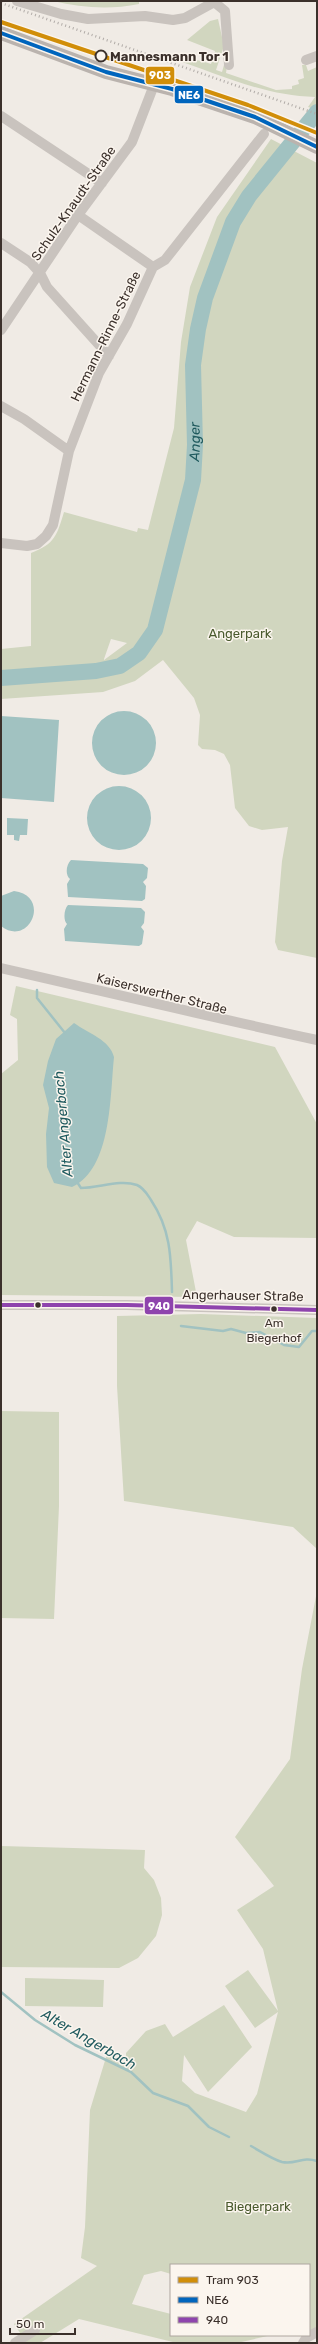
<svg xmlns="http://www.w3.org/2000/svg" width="318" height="2344" font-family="Rubik,sans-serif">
  <rect width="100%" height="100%" fill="#f0ebe5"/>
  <path fill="#d1d6bf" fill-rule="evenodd" d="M53,1H139V4C110,10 82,8 53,1Z
    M218,19L224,46L216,70L222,72L224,65L227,66L226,73L276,90L292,89V86L299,84L298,80L304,78L302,65H306L308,71L317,67V110L308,107L315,97C265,96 218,74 171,58L173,53C186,58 196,59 211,64L215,51L187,40L210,21Z
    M271,139L317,163V958L278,950L275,942L282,861L288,827L262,830L249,826L235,808L230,765L224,754L215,750L202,749L198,745L200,715L194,698L163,660L135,681L103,692L1,699V649L31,646V553C55,544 57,535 64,512L137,532L138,528L148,530L174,428L181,342L190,287L217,217ZM111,639L127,643L104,660V659Z
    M16,986L275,1047L317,1124V1238L234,1237L197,1221L186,1240L197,1297L1,1295V1074L18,1060L17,1019L10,1015Z
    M201,1314L317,1318V1549L293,1527L124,1501L117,1386V1316Z
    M1,1411L59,1412V1506L54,1619L1,1618Z
    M317,1591V2331H309V2265H171V2274L161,2271L144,2275L132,2304L171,2314V2335H272L237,2343H177L79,2319L40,2343H27L14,2324L97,2266L81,2258L85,2227L90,2110L107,2054L126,2064V2053L146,2031L165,2024L173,2037L224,2005L252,2047L208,2092L184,2055L182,2081L195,2093L246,2112L257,2094L278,2012L255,2028L225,1986L248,1970L278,2011L263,1949L237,1910L274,1886L235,1837L290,1759L302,1669Z
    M1,1846L145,1850L144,1868L154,1880L161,1898L162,1915L156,1936L138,1958L119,1968L1,1967Z
    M25,1978L104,1980L103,2007L25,2006Z"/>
  <path fill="#a1c2c1" d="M92 743a32 32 0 1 1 64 0a32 32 0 1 1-64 0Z
    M1,716L59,720L54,802L1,798Z
    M87 818a32 32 0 1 1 64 0a32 32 0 1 1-64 0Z
    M7,818L28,819L27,835H20L19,841L14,840V835H7Z
    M71,860L143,864L148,868L147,878L143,882L146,886L145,899L142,901L68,897L67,884L70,879C65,875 66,865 71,860Z
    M14,891C52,896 29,948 1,926V896Z
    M68,905L141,908L145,912L144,923L141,927L144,931L142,944L139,946L65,941L64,929L67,924C63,920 64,909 68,905Z
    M74,1023C88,1033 110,1040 114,1057C110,1095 112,1169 72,1187L54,1183L47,1167L46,1134L49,1108L43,1085L48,1061L56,1039Z"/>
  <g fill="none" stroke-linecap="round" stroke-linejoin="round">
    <path stroke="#a1c2c1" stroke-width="2.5" d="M37,990V998L65,1033
      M77,1182L81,1188C99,1188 120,1179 137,1185C144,1188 147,1194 151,1200C171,1230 171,1258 172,1292
      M181,1326L223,1331L231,1329L246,1333L260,1332L284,1345L299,1347L312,1331H317
      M1,1992L35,2020L75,2045L131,2072L153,2093L188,2106L209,2127L229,2137
      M251,2146C260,2151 272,2159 282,2162C296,2165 302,2156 317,2161"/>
    <path stroke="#a1c2c1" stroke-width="16" id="s1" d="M1,678L96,671L120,666L139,653L155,630L193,480L195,445L193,365L198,329L205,298L233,222L249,196L317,112"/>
    <path stroke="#c9c3be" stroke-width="10" d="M17,1L61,14L88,19L145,16L173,20L185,18L216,1
      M214,2L225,11L229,65
      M306,60L317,56
      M1,116L102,183
      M78,215L153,267
      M1,243L30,262L40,273L47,287L109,356
      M1,330L78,215L132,142L154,85
      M1,406L24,419L69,451
      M1,543L27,546L37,544L46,536L53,525L69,451L99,373L127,324L153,267L165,260L264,134
      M1,968C106,992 211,1017 317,1040
      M1,1305H127L317,1310
      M15,2343L35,2330
      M303,2343L306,2338L317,2332"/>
    <path stroke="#bab3ae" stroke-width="14" d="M1,33L106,72L172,89L255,117L317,147"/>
    <path stroke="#b1aca8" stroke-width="2.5" stroke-dasharray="1 3" stroke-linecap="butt" d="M1,3L317,114"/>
    <g stroke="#fbf5ee" stroke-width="7">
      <path id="bus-1" d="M1,33L106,72L172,89L255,117L317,147"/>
    </g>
    <g stroke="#fbf5ee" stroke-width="7">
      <path id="bus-2" d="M1,1305H127L317,1310"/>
    </g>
    <use href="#bus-1" stroke="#0065bd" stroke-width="4"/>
    <use href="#bus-2" stroke="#8e44ad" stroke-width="4"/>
    <g stroke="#fbf5ee" stroke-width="7">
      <path id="tram-1" d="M1,22L248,105L317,133"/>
    </g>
    <use href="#tram-1" stroke="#d18e09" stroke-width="4"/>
  </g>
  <circle fill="#fbf5ee" stroke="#3b302b" stroke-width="2" cx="101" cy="56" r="5.5"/>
  <g fill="#3b302b" stroke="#fbf5ee" stroke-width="1.5">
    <circle cx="38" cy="1305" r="3.5"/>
    <circle cx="274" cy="1309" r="3.5"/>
  </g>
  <g text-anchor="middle" stroke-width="3" stroke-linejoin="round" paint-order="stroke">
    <g font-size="12" fill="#3b302b" stroke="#fbf5ee">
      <text x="274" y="1327">Am<tspan x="274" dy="15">Biegerhof</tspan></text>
    </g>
    <g font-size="13" font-weight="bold" fill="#3b302b" stroke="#fbf5ee" text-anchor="start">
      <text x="110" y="61">Mannesmann Tor 1</text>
    </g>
    <g font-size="13" fill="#3b302b" stroke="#fbf5ee">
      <text transform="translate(73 203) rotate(-55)" y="5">Schulz-Knaudt-Straße</text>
      <text transform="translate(105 336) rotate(-64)" y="5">Hermann-Rinne-Straße</text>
      <text transform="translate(162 993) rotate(14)" y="5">Kaiserswerther Straße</text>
      <text transform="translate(243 1295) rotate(1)" y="5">Angerhauser Straße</text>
    </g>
    <g font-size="13" fill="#4a5a2e" stroke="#fbf5ee">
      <text x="240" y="638">Angerpark</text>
      <text x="258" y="2211">Biegerpark</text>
    </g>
    <g font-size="14" font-style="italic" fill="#1f5a5e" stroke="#fbf5ee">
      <text dy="5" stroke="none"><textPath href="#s1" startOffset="364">Anger</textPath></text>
      <text transform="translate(63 1124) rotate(-95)" y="5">Alter Angerbach</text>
      <text transform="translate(89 2039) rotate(30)" y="5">Alter Angerbach</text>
    </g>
  </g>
  <g stroke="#fbf5ee" stroke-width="1.5">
    <rect x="145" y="66" width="30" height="19" rx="4" fill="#d18e09"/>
    <rect x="174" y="85" width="30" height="19" rx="4" fill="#0065bd"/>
    <rect x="144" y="1296" width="30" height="19" rx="4" fill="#8e44ad"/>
  </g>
  <g font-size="11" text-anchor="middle" font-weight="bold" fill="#fff">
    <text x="160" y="79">903</text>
    <text x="189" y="99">NE6</text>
    <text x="159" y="1310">940</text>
  </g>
  <rect width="318" height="2344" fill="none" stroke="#3b302b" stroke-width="4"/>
  <rect x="170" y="2264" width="140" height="72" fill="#fbf5ee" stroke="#aea6a0"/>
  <rect x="178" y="2277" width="20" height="6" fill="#d18e09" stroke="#aea6a0"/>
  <text x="206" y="2284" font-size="12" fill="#3b302b">Tram 903</text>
  <rect x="178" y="2297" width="20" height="6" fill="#0065bd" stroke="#aea6a0"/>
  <text x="206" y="2304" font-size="12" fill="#3b302b">NE6</text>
  <rect x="178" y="2317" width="20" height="6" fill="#8e44ad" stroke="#aea6a0"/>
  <text x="206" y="2324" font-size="12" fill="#3b302b">940</text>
  <path d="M10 2328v6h65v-6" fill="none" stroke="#3b302b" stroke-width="2"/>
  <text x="16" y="2328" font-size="12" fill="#3b302b" stroke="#fbf5ee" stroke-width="3" paint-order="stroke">50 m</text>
</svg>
